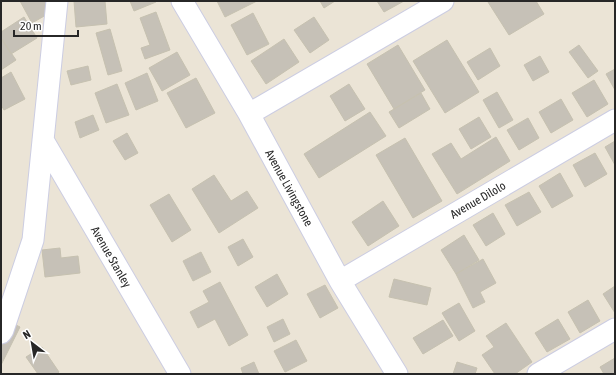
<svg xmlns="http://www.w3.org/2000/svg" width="616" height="375" font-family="'Asap Condensed',sans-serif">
  <rect width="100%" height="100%" fill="#ebe4d6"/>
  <path fill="#c6c1b7" stroke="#c6c1b0" d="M20,1H48L53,11L32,23Z
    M74,1H105L107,24L76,27Z
    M130,1H156V2L134,11Z
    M217,1H257L225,17Z
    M320,1H335L324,8Z
    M377,1H404L384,12Z
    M490,1H536L544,14L509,35L488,2Z
    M156,12L170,50L145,59L141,48L150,45L140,18Z
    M253,13L269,44L247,55L231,25Z
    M24,17L37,38L11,54L1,38V32Z
    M314,17L329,40L310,53L294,30Z
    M110,29L122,71L108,75L96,33Z
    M1,38L16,60L1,70Z
    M284,39L299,62L266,84L251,61Z
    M447,40L479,92L445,113L413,61Z
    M398,45L425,90L394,109L367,64Z
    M579,45L598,71L588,78L569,52Z
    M490,48L500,66L478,80L467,62Z
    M177,52L190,75L162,91L149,68Z
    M540,56L549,72L533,81L524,65Z
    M88,66L91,80L71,85L67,71Z
    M615,69V90L606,74Z
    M11,72L25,99L4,110L1,105V78Z
    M147,73L158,101L136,110L125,83Z
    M196,78L215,113L186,128L167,93Z
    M594,80L608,104L587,117L572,93Z
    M117,84L129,115L106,123L95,93Z
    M349,84L365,109L345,121L330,96Z
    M497,92L513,120L499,128L483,100Z
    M421,93L430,109L399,128L389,112Z
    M561,99L573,120L551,133L539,112Z
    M370,112L386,136L319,178L304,154Z
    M93,115L99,130L80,138L75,122Z
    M479,117L491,137L471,149L459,129Z
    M528,118L539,138L519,150L507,130Z
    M127,133L138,153L125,160L113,141Z
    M496,137L510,161L457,194L432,154L451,143L461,159Z
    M405,138L442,201L413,218L376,155Z
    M615,141V165L605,147Z
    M595,153L607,174L585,187L573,165Z
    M560,173L573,196L552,208L539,186Z
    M214,175L231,201L247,191L258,208L219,233L192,189Z
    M529,192L541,212L517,226L505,205Z
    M169,194L191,230L172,242L150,205Z
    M383,201L399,226L368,246L352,222Z
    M493,213L505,234L486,246L473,225Z
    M464,235L479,260L456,274L441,250Z
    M243,239L253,257L238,266L228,247Z
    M60,248L61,258L78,256L80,273L45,277L42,250Z
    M201,252L211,272L193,281L183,261Z
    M483,259L496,283L480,292L485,302L473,308L456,274Z
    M277,274L288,294L267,307L255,287Z
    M394,279L431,288L427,305L389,297Z
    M220,282L248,335L229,346L215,319L198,328L190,312L209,302L203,291Z
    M325,285L338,308L320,318L307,294Z
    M615,286V313L603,294Z
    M588,300L600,321L580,333L568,312Z
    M459,303L475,331L459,341L442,313Z
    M283,319L290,334L274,342L267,327Z
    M558,319L570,339L547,352L535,333Z
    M443,320L453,336L423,354L413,338Z
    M12,323L20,327L1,365V345Z
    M506,323L532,362L515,374H495L482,355L494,347L486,336Z
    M296,340L307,361L285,372L274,351Z
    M42,347L59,372L57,374H38L26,357Z
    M615,358V374H604L600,367Z
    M254,362L259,374H243L241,368Z
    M457,362L477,368L475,374H453Z"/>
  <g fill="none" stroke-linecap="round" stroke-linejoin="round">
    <g stroke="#cccde2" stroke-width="23">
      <path id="minor" d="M182,1L249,114L340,281L397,374
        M249,114L443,1
        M43,140L180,374
        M340,281L615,120
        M1,333L3,330L33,240L57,1
        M538,374L615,329"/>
    </g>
    <use href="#minor" stroke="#fff" stroke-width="21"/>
  </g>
  <g text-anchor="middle" stroke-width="3" stroke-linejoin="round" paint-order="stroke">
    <g font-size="12" fill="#272727" stroke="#fff">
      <text transform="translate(289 188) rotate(61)" y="4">Avenue Livingstone</text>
      <text transform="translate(478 200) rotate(-30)" y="4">Avenue Dilolo</text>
      <text transform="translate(111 257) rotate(60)" y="4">Avenue Stanley</text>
    </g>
  </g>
  <rect width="616" height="375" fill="none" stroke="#272727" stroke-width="4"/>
  <g transform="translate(32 343) rotate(329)" stroke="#ffffff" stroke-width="3" paint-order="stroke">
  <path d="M0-3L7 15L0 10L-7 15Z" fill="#272727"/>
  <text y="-6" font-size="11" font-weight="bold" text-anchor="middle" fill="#272727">N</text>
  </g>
  <path d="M14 30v6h64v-6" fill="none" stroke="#272727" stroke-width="2"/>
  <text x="20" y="30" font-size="12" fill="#272727" stroke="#ffffff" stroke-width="3" paint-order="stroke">20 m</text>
</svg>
